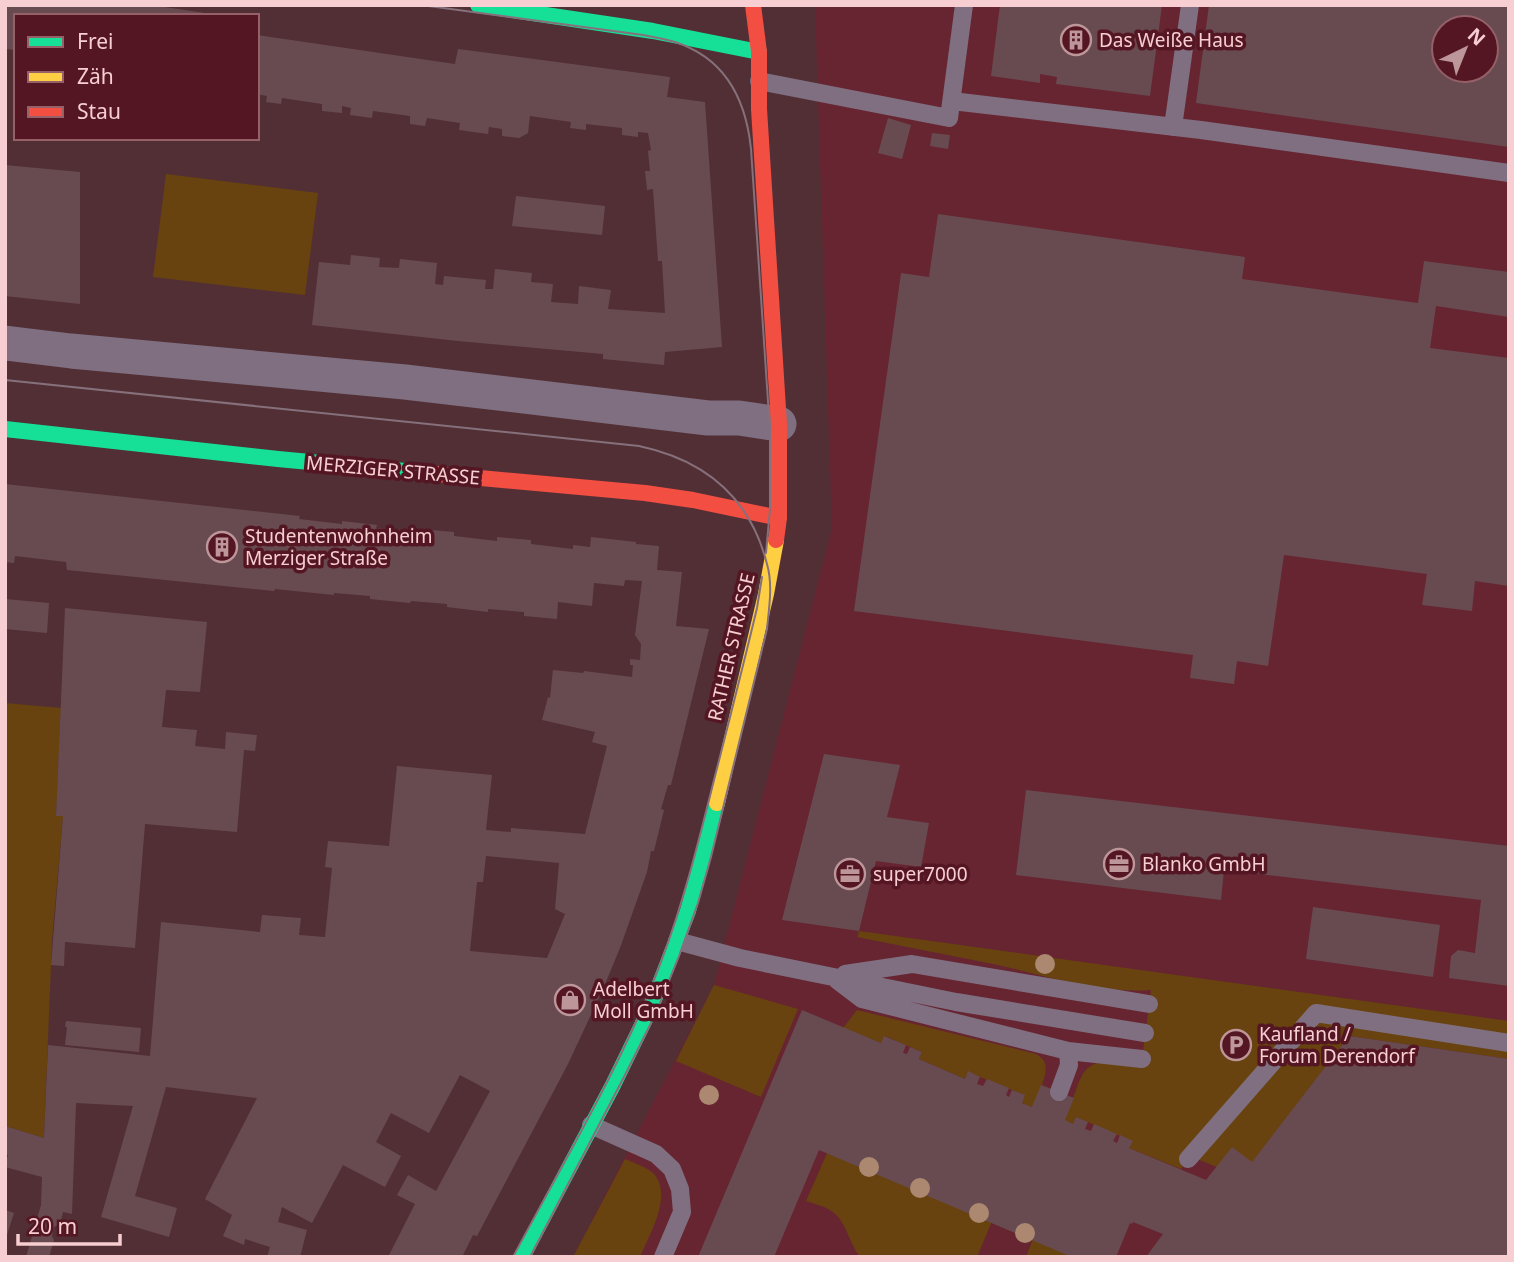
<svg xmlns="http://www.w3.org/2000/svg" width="1514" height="1262" font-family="'Noto Sans',sans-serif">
  <rect width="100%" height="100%" fill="#522f35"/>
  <path fill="#672531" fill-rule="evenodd" d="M815,5H1509V1257H573L714,985L832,528ZM1444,28H1486V70H1444Z"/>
  <path fill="#68430f" d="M166,174L318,193L305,295L153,277Z
    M5,703L61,708L56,816H63L52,940L44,1138L5,1126Z
    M859,931L1509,1021V1059L1349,1036L1241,1177L1190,1156L1181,1169L1129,1148L1132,1141L1076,1117L1073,1124L1022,1103L1024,1095L968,1072L965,1079L919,1059L922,1052L885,1036L881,1043L843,1028L857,1010L1036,1054C1050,1062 1046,1072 1042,1085L1073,1098C1079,1084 1081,1068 1097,1063L1141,1067L1151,990C1097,994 1045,975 993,964C948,955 902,946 857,937Z
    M714,985L798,1009L761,1097L676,1061Z
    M832,1142L997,1209L977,1257H860C849,1243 847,1223 833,1212C825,1206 815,1204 806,1201Z
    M625,1159C634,1163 647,1167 654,1174C673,1196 649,1235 640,1257H573Z
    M1038,1226L1095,1257H1026Z"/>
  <path fill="#684b50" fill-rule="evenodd" d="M5,5H151L211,14L210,16H16V50L5,49Z
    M1000,5H1162L1150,96L1056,84L1057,77L1040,74V83L991,76Z
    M1209,5H1509V147L1196,103ZM1444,28H1486V70H1444Z
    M257,35L455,64L458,49L670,77L667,97L705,102L722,347L665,352L664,365L603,359V354L458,341L312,325L319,262L350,265L351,255L380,258L379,267L399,268L400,259L437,263L435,284L443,285L444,276L486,280L485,289H493L495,269L532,273L531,282L553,284L551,302L578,304L579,286L611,290L608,309L665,313L662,261H658L653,189L647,190L645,171H650L648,151L651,150L648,133L638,132V137L622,135V128L586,124V130L570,128L571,122L530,116L528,133L519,138L502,136V129L489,127L488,134L459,130L460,123L447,121L427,118L425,126L410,124V116L373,111L372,118L350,115L351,108L342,106V113L322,111V104L282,98L281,104L266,102L267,96L257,94Z
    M888,118L911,125L902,159L878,153Z
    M932,133L950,135L948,149L930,146Z
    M5,165L80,172V304L5,296Z
    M516,196L605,206L602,235L512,226Z
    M938,214L1245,257L1242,279L1418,303L1424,261L1509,272V317L1436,306L1430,348L1509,358V586L1475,581L1472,611L1422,605L1427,574L1284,555L1268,666L1237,661L1234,684L1190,678L1193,655L854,611L901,273L929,277Z
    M5,484L300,516L299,519L342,524V521L368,524L377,525L376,528L420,532V529L454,532V536L497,541V537L531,540V544L573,549V545L590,547L591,537L636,542V544L659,546L657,570L682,572L676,626L709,629L671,785H668L661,809L664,810L654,851H651L647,872L620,948L603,989L568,1064L477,1236L473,1235L462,1257H388L415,1204L397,1195L408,1175L436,1191L490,1091L460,1075L429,1133L391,1113L376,1142L401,1156L385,1187L343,1165L312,1223L282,1207L278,1222L307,1230L300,1257H267L270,1247L245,1239L244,1245L223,1236L232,1215L205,1199L257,1098L166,1087L135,1196L177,1208L169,1237L101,1217L133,1106L76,1103L72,1214L63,1212L60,1224L54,1227L52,1236L54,1240L49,1257H26L41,1205L42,1177L5,1167L8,1155L5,1154V1126L44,1138L48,1045L150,1056L161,922L260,932L262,915L301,918L299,935L325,937L332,868L325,867L328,841L389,846L397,766L492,775L486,830L511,832V828L585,834L607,746L592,742L595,732L542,720L548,697L550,698L553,670L583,673L584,671L632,677L633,665H630V659L640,660L641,644L635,635L642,581L625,580L624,586L594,583L592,606L558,602L557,619L524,616V612L488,609V612L447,607V604L411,601L410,603L370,599V596L334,593V595L275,589L274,591L264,590L67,570L66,562L15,556L14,563L5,562ZM486,856L559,863L555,909L565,914L547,958L470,951L477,882H483Z
    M5,599L49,603L47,633L5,629Z
    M65,608L207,622L200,692L166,690L162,727L197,730L195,746L225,749L226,732L257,735L255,751L244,750L237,832L145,824L135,948L65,942L64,966L51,965L63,816H56Z
    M824,754L900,765L887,817L929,823L921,867L876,861L859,931L782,920Z
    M1026,790L1509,846V986L1449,978L1451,956L1458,950L1475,953L1481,900L1224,870L1221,900L1016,875Z
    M1313,907L1440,925L1433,977L1306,959Z
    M802,1010L881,1043L884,1036L906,1045L903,1053L907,1054L910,1047L922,1052L919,1059L965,1079L968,1071L980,1077L977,1084L983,1086L987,1079L1009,1088L1006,1095L1009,1097L1012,1090L1025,1095L1022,1103L1032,1107L1041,1085L1074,1098L1065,1120L1073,1124L1076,1117L1088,1122L1085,1129L1091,1131L1094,1124L1117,1134L1113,1141L1117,1143L1120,1135L1133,1141L1129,1148L1206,1180L1232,1147L1252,1162L1349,1036L1509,1059V1257H1146L1163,1234L1133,1222L1132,1224L1130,1223L1116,1257H1072L819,1150L774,1257H698Z
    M66,1021L141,1028L139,1052L65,1045L67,1027H65Z
    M5,1210L14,1213L6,1238H5Z"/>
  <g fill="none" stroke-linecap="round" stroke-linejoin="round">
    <path stroke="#7f6f81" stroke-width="18" d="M759,81L949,118L964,5
      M952,101L1201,130L1509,173
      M1173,127L1190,5
      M677,941L740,958L956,1002L1145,1033
      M845,974L912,964L1149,1004
      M837,980L862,999L1068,1051L1142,1059
      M1059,1092L1069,1065L1068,1051
      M591,1125L656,1154L672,1169L680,1189L682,1212L663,1257
      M1188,1159L1316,1013L1509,1043"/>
    <path stroke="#7f6f81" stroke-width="35" d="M5,343L71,351L405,382L708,418H739L779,424"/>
    <path stroke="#16e098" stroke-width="16" d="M478,5L653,31L759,52
      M5,429L278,459L437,474
      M522,1257L613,1085L651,1007L688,911L717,803"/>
    <path stroke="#ffcf43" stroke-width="16" d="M717,803L766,594L776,540"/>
    <path stroke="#f24e42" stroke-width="16" d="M753,5L759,52V109L779,424V518L776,540
      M437,474L645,493L693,500L779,518"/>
    <path stroke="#85707b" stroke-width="2" d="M421,5L643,35C654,37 665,39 675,42C725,58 746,100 751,149L770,431V509L766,553
      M5,380L639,446C705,460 750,497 767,564C773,585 769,608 767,629L711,857L698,903L679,956L656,1013L625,1075L530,1257
      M513,1257C564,1161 623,1063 661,962C683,904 698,844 713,784C728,725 743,667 757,608L762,577"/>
  </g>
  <g fill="#ac8871">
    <circle cx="1045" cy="964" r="10"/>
    <circle cx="709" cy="1095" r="10"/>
    <circle cx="869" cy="1167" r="10"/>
    <circle cx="920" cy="1188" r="10"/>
    <circle cx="979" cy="1213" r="10"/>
    <circle cx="1025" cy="1233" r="10"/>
  </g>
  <defs>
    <g id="building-ring" transform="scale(1.575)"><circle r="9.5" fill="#541622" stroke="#bd969a" stroke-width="1.5"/><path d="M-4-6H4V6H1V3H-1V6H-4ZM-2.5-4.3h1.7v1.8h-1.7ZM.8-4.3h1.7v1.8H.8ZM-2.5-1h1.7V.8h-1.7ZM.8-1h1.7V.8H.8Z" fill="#bd969a"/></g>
    <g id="office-ring" transform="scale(1.575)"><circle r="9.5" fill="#541622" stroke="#bd969a" stroke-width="1.5"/><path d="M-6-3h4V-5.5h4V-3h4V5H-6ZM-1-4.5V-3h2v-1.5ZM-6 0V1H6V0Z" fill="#bd969a"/></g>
    <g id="shop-ring" transform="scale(1.575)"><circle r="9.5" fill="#541622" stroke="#bd969a" stroke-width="1.5"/><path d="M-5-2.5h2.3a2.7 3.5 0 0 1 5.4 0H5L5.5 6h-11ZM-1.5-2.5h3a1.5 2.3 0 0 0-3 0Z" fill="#bd969a"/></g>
    <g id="parking-ring" transform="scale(1.575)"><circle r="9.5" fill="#541622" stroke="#bd969a" stroke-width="1.5"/><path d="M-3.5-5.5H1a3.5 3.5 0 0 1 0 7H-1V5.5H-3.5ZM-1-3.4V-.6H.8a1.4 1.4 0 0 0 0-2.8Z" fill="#bd969a"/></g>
  </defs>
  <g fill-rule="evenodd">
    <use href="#building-ring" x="1076" y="40"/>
    <use href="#building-ring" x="222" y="547"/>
    <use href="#office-ring" x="1119" y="864"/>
    <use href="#office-ring" x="850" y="874"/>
    <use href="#shop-ring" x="570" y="1000"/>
    <use href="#parking-ring" x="1236" y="1045"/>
  </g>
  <g text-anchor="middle" stroke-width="7" stroke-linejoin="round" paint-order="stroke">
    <g font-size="19" fill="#f7ced1" stroke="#541622" text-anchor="start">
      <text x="1099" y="47">Das Weiße Haus</text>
      <text x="245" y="543">Studentenwohnheim<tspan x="245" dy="22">Merziger Straße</tspan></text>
      <text x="1142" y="871">Blanko GmbH</text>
      <text x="873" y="881">super7000</text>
      <text x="593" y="996">Adelbert<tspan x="593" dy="22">Moll GmbH</tspan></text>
      <text x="1259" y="1041">Kaufland /<tspan x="1259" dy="22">Forum Derendorf</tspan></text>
    </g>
    <g font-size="19" fill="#f7ced1" stroke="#541622">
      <text transform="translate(393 470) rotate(5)" y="7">MERZIGER STRASSE</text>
      <text transform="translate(731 647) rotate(-77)" y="7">RATHER STRASSE</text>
    </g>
  </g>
  <rect width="1514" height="1262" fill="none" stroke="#f7ced1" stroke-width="14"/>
  <rect x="14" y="14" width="245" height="126" fill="#541622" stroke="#956068" stroke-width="2"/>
  <rect x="28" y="37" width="35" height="10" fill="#16e098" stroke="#956068" stroke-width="2"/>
  <text x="77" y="49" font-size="21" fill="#f7ced1">Frei</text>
  <rect x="28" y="72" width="35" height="10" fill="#ffcf43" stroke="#956068" stroke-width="2"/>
  <text x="77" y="84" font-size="21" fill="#f7ced1">Zäh</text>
  <rect x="28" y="107" width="35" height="10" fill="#f24e42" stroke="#956068" stroke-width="2"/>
  <text x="77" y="119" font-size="21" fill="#f7ced1">Stau</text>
  <g transform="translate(1465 49) rotate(43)"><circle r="33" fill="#541622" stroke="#956068" stroke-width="2"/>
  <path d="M0-5L12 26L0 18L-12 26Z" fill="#bd969a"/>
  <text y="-10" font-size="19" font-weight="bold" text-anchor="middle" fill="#f7ced1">N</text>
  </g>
  <path d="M18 1234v10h102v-10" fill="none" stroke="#f7ced1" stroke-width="3.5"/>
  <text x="28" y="1234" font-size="21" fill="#f7ced1" stroke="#541622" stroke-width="5" paint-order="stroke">20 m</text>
</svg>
